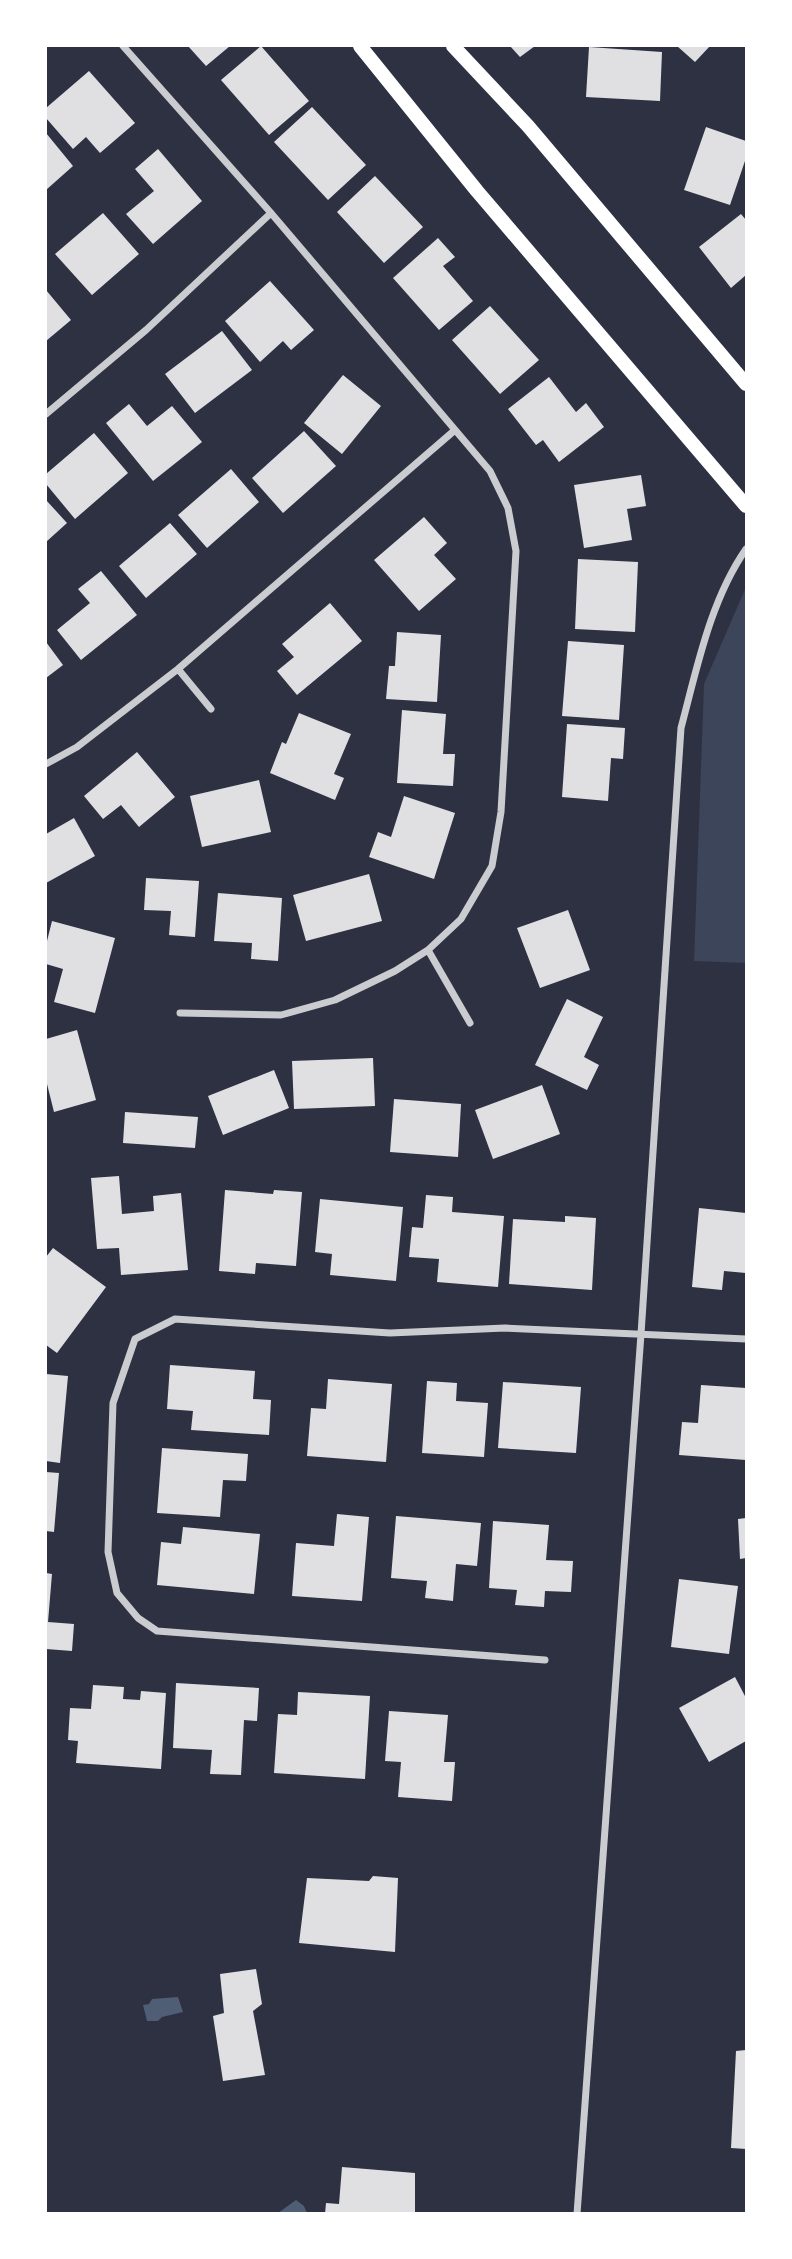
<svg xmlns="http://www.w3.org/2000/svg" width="792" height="2259" font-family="Roboto,sans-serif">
  <rect width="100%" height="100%" fill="#2d3142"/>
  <path fill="#3c4559" d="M746,587V963L694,961L704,684Z"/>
  <path fill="#4f5d75" d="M178,1997L183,2012L162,2017L158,2021H147L143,2005L149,2004L152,1999Z
    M296,2200L304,2206L307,2213H278Z"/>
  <path fill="#e0e0e3" d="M188,46H230L206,66Z
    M261,46L309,101L269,135L221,80Z
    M510,46H535L520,57Z
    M677,46H710L695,62Z
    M589,47L662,52L660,101L586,97Z
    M89,71L135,123L100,153L86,137L73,149L46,118V108Z
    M312,107L366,165L328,200L274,142Z
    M706,127L746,141V158L730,205L684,190Z
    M46,133L73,166L46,190Z
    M158,149L202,201L153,244L126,214L154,191L135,169Z
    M375,176L423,227L384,263L337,212Z
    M103,213L139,254L92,295L55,254Z
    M741,214L746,220V275L731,288L699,247Z
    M438,238L455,257L443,266L473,301L439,330L393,278Z
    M270,281L314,330L291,350L283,341L260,362L225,321Z
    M46,290L71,320L46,341Z
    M490,306L539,360L500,394L452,340Z
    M222,331L252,370L195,413L165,374Z
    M343,375L381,406L342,454L304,423Z
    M549,377L576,412L586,403L604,427L559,462L543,440L536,445L508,409Z
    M129,404L147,426L172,406L202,442L153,481L106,423Z
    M304,431L336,466L283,513L252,478Z
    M94,433L128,473L75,519L46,484V474Z
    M231,469L259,502L207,548L178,515Z
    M641,475L646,506L627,509L632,540L584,548L574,485Z
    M46,500L67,523L46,542Z
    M424,517L447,543L434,555L456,579L419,611L374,560Z
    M170,523L197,554L146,598L119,566Z
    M578,559L638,562L635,632L575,629Z
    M101,571L137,615L81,660L57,630L90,603L78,589Z
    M330,603L362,641L297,695L277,671L294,657L282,644Z
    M397,632L441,635L437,702L386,699L389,666H395Z
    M568,641L624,645L619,720L562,716Z
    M46,642L63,665L46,678Z
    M402,710L446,714L443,754H455L453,786L397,783Z
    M299,713L351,734L334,774L344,778L335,800L270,773L282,742L286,744Z
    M567,724L625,728L623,759L611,758L608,801L562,797Z
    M137,752L175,797L139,827L121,805L103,819L84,796Z
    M259,780L271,832L202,847L190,796Z
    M404,796L455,813L434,879L369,857L378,832L391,837Z
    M74,818L95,856L46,883V834Z
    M369,874L382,921L306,941L293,895Z
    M146,878L199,881L195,937L169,935L171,911L144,910Z
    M218,893L282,898L278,961L251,959L252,943L214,941Z
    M568,910L590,970L540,988L517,928Z
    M52,921L115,938L95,1013L54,1002L63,969L46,964V945Z
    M567,999L603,1017L584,1057L599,1065L587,1090L535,1065Z
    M77,1030L96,1100L54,1112L46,1080V1039Z
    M373,1058L375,1106L294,1109L292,1061Z
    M274,1070L289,1108L223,1135L208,1096Z
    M542,1085L560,1134L493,1159L475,1110Z
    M394,1099L461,1104L458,1157L390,1152Z
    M125,1112L198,1117L195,1148L123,1143Z
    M119,1176L122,1214L154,1211L153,1196L181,1193L188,1270L121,1275L119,1248L97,1249L91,1178Z
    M225,1190L273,1194L274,1190L302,1192L296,1266L256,1263L255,1274L219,1271Z
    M426,1195L453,1197L452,1212L504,1216L498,1287L437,1282L439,1259L409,1257L412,1227L423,1228Z
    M320,1199L403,1207L396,1281L330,1275L332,1254L315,1252Z
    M699,1208L746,1213V1273L724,1271L722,1290L692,1287Z
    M565,1216L596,1218L592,1290L509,1284L513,1219L565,1222Z
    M53,1248L106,1287L57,1353L46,1345V1257Z
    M170,1365L255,1371L253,1399L271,1400L269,1435L191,1430L193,1411L167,1409Z
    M46,1374L68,1376L60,1463L46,1461Z
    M328,1379L392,1384L386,1462L307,1456L311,1408L326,1409Z
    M427,1381L457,1383L456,1401L488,1403L484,1457L422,1453Z
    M503,1382L581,1387L576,1453L498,1448Z
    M701,1385L746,1388V1460L679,1455L682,1422L698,1423Z
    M162,1448L248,1454L246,1481L223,1480L220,1517L157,1513Z
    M46,1472L59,1473L54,1532L46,1531Z
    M337,1514L369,1517L362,1601L292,1596L296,1543L334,1546Z
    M396,1516L481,1523L477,1566L456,1564L453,1601L425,1598L427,1581L391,1578Z
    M746,1518V1558L740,1559L738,1519Z
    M493,1521L549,1525L546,1560L573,1561L571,1592L545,1591L544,1607L515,1605L517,1590L489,1588Z
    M183,1527L260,1534L254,1594L157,1585L161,1542L181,1544Z
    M46,1573L52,1574L48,1622L74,1624L72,1651L46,1649Z
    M679,1579L738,1586L729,1654L671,1647Z
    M735,1677L746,1698V1741L709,1762L679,1708Z
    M176,1683L259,1688L257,1721L244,1720L241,1775L210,1774L212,1750L173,1748Z
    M93,1685L124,1687L123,1699L140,1700L141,1691L166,1693L161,1769L76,1763L78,1741L68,1740L70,1708L91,1709Z
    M298,1692L370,1696L365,1779L274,1773L278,1714L297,1715Z
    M389,1711L448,1715L444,1762H455L452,1801L398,1797L401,1762L385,1761Z
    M373,1876L398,1878L395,1952L299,1943L307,1878L369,1881Z
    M256,1969L262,2004L253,2011L265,2075L223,2081L213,2016L224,2013L220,1974Z
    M746,2050V2149L731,2148L736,2051Z
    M342,2167L415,2173V2214H325L326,2203L339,2204Z"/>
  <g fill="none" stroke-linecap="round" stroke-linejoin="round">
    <path stroke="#caccd0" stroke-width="7" d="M123,46L271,213L490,471L508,508L516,551L501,812L492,866L461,919L428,950L395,971L335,1000L281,1015L180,1013
      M46,414L146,330L271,213
      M178,669L211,709
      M46,764L77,747L178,669L455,430
      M428,950L470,1023
      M545,1660L157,1631L138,1618L117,1593L108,1552L113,1403L135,1339L175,1319L390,1333L505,1328L746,1339
      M577,2214L641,1334L681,728C697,668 710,601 746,549"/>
    <path stroke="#fff" stroke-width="14" d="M360,46L477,191L746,506
      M453,46L528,126L746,384"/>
  </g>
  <rect width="792" height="2259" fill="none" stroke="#ffffff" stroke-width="94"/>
</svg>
